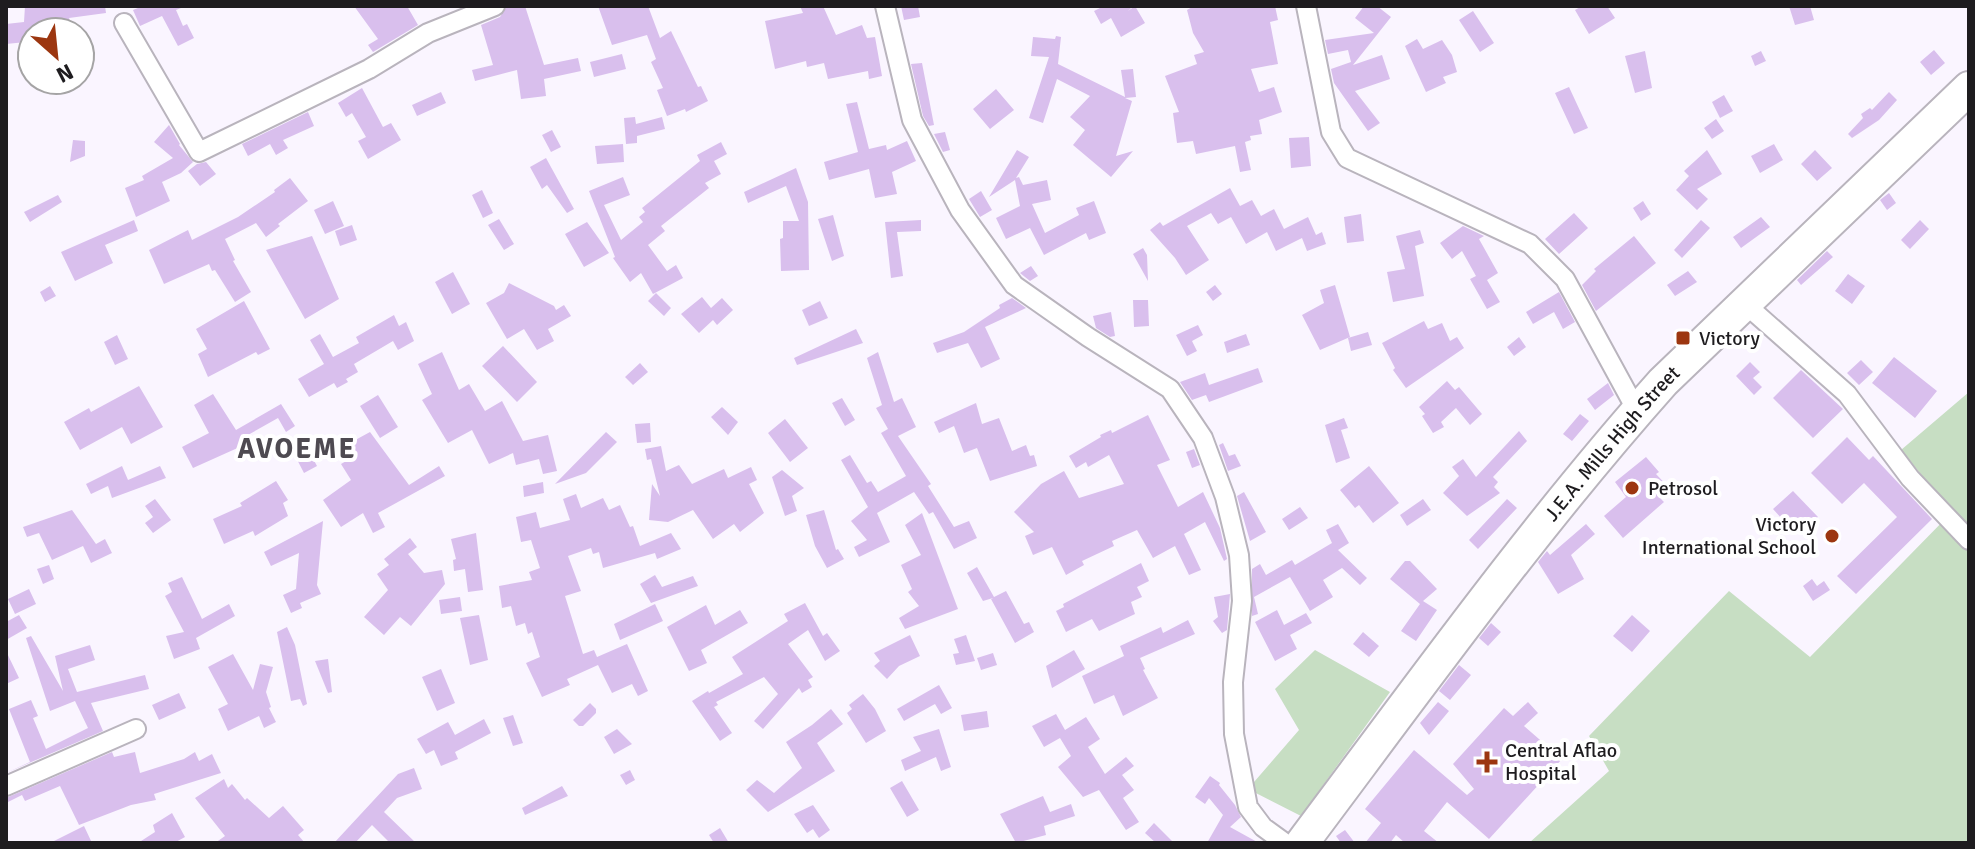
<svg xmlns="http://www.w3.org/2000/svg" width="1975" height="849" font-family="Signika,sans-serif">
  <rect width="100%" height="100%" fill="#faf5ff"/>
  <path fill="#c7dec3" d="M1969,392V843H1529L1609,771L1589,736L1729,591L1810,657L1952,512L1901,450Z
    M1315,650L1390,692L1301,816L1248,789L1299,730L1275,689Z"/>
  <path fill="#d9bfed" d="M25,6H105L106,13L69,18L72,28L25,34L26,42L6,44V24L24,22Z
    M143,6H186L176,10L183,26L187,24L194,38L178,46L162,16L140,26L133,10Z
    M354,6H407L418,25L373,52L368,45L378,39Z
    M507,6H525L544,65L578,58L581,71L544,79L546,96L521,99L517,70L475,81L472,70L493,65L481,25L500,17Z
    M598,6H648L660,38L671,31L698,87L701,86L708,101L686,112L685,109L667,116L657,90L663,88L651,62L656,59L647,35L612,45Z
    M800,6H823L836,35L862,25L867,38L875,37L882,76L869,79L868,71L828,79L824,63L807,67L806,61L775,69L765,21L803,13Z
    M901,6H918L920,17L904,20Z
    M1104,6H1133L1128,11L1135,6L1145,23L1121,37L1111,18L1101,24L1094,11Z
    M1194,6H1275L1278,20L1270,22L1278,64L1251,69L1259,92L1274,87L1282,112L1259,120L1262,134L1250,136L1251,140L1245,142L1251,170L1240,172L1235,146L1196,154L1193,141L1177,143L1173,113L1179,112L1165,76L1197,64L1194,55L1204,52L1193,33L1187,10Z
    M1364,6H1377L1391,17L1353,65L1382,55L1390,79L1355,91L1380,123L1368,131L1334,83L1331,69L1351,62L1348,50L1328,54L1325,40L1374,33L1355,18Z
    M1582,6H1607L1615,18L1589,34L1575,10Z
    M1789,6H1810L1814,20L1795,25Z
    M1473,11L1494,43L1480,52L1459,20Z
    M1056,36L1061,37L1058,64L1125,97L1121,70L1133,69L1136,97L1125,98L1132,101L1116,156L1133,151L1111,177L1073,145L1085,130L1070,117L1090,96L1057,79L1043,123L1029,118L1049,57L1031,56L1033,37L1055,39Z
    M1417,39L1423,49L1442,40L1452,55L1457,72L1443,77L1446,83L1426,92L1405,46Z
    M1934,50L1945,63L1931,75L1920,62Z
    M1645,51L1652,88L1635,93L1625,56Z
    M1761,51L1766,61L1755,66L1751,56Z
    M622,54L626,69L594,77L590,62Z
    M922,63L934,125L929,126L923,116L911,64Z
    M1569,87L1588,128L1574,134L1555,93Z
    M362,88L383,127L391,123L401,140L368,159L358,141L366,137L352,113L346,117L338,103Z
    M996,89L1014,110L990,129L973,109Z
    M441,92L446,103L417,116L412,105Z
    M1889,92L1897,100L1879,120L1852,138L1848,134L1863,118L1861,114L1870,108L1872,110Z
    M1724,95L1733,111L1720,118L1712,102Z
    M857,102L869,149L886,145L887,150L907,141L916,161L892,172L897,194L875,198L869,169L829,180L824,162L858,152L846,104Z
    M308,112L314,126L283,140L288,148L276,155L270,144L248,156L242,144Z
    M635,117L636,124L662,117L665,129L637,136V143L626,144L624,118Z
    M1716,119L1724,131L1712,139L1704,128Z
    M169,125L180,144L179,145L193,162L181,173L162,182L170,201L136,217L125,188L144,180L142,176L173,158L154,142Z
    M552,130L561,147L551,152L542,135Z
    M945,132L950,150L943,152L934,134Z
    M1309,137L1311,166L1291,168L1289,138Z
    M73,140L85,141V156L70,162Z
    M721,142L727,154L714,161L721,174L705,183L709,188L661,226L665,231L648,245L667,271L676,265L683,278L653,294L641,273L630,282L613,258L615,257L589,191L623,177L630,195L604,205L621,240L643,222L639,217L645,212L642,208L700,161L697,155Z
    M623,144L624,162L597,164L595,146Z
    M1774,144L1783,160L1760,173L1751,156Z
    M1017,150L1029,157L1016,178L1019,177L1023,185L1047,180L1051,200L1032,204L1045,233L1079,215L1076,208L1094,201L1106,233L1089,240L1086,233L1044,255L1030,228L1006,239L996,218L1020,206L1015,180L989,197Z
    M1707,150L1722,174L1697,189L1708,199L1697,210L1676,190L1689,176L1684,171Z
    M1815,150L1832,168L1817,181L1801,164Z
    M546,158L574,209L567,213L547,185L542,189L530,167Z
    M206,162L216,174L200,186L188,171L197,164Z
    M796,168L808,202L809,270L781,271L780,239L783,238V221H799L786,186L748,203L744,192Z
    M290,178L308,201L278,224L280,226L266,237L256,223L225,239L235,260L233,261L251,292L235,302L215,270L212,271L209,264L164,284L149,250L188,230L192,240L238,217L275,192L274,190Z
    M1230,188L1240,206L1252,200L1261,216L1274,209L1284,229L1308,217L1316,235L1322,232L1326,244L1307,251L1302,238L1276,251L1267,232L1246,244L1231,217L1218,224L1211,213L1187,226L1209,260L1186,275L1175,258L1150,230L1160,222L1163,226Z
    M482,190L493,213L483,218L472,195Z
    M981,191L992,210L980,217L969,199Z
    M1889,193L1896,203L1887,210L1880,200Z
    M58,195L62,202L30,222L24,212Z
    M333,201L344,226L325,234L314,210Z
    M1643,201L1651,214L1641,221L1633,208Z
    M1574,213L1588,228L1559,254L1545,239Z
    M1361,214L1364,241L1347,243L1344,217Z
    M833,215L844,256L832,261L818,219Z
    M1761,217L1770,227L1741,248L1733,237Z
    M499,219L514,244L504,250L488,225Z
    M134,220L138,231L105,245L113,263L75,281L61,252Z
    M921,220V231L897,232L903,276L891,278L885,222Z
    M1701,220L1710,228L1682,258L1674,250Z
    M1920,220L1929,229L1910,249L1901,240Z
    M587,222L609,253L584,267L565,234Z
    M352,225L357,240L340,246L335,231Z
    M1463,226L1484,236L1479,239L1498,273L1487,280L1500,302L1487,309L1470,279L1476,276L1462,251L1452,259L1440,243Z
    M1420,230L1424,243L1415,246L1424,296L1393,302L1387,272L1405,269L1396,236Z
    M312,236L339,299L305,319L266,250Z
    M1634,236L1656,263L1596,311L1582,285L1596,271L1594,269Z
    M1143,248L1147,255L1148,281L1133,254Z
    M1827,251L1833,257L1801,285L1797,280Z
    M1031,266L1038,276L1030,281L1020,273Z
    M1688,271L1697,282L1675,296L1667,285Z
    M453,272L470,304L452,314L435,282Z
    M1848,274L1865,286L1852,304L1835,291Z
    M509,283L554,306L556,310L564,305L571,316L548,329L554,341L537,350L524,329L507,339L486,303L504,293Z
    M1215,285L1222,294L1213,301L1206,292Z
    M1335,285L1350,337L1320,350L1302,315L1324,303L1320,290Z
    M50,286L56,296L45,302L40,292Z
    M1559,292L1575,322L1563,329L1554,312L1533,324L1526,312Z
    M656,293L671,308L664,316L648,301Z
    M702,297L711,308L722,298L733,310L717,325L713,320L699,333L681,314Z
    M1012,298L1026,308L985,327L1000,359L981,368L968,343L937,353L933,343L964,332L1000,308L999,305Z
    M1133,300H1148L1149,326L1134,327Z
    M244,301L270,349L258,355L256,352L208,377L198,354L207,349L196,329Z
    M820,301L828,318L809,326L802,310Z
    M1111,312L1115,336L1110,337L1096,328L1093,316Z
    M394,315L399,326L406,322L414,341L398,350L393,341L354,364L358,372L346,379L348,382L337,388L334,383L309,397L298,379L324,364L310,340L320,334L333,357L359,343L356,337Z
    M1424,321L1428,329L1442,323L1450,341L1457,337L1464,348L1406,388L1393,370L1395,368L1382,343Z
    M1198,325L1203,335L1192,341L1197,351L1187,356L1176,335Z
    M856,329L863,343L797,365L794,358Z
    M1368,332L1372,345L1351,351L1348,338Z
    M1246,334L1250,345L1227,353L1224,342Z
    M117,335L128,359L115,365L104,342Z
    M1519,337L1526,347L1514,356L1507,347Z
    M503,346L537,382L517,402L482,366Z
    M442,352L459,390L469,384L485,411L502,401L523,441L548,435L557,471L543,474L539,459L516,465L513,453L489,464L472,430L448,443L422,400L432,394L418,364Z
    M878,352L894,402L902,398L916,427L898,436L931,484L928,486L954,527L969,521L977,538L954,549L933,512L929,514L914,492L877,513L890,542L859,557L854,547L867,540L851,521L868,507L841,460L850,455L867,483L871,481L878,492L906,476L881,433L888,429L876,408L882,405L867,358Z
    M1894,357L1937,391L1915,418L1872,383Z
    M1861,360L1873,372L1859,385L1847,373Z
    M1750,362L1760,372L1753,378L1762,387L1754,395L1736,376Z
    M640,363L648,372L633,385L625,377Z
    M1258,368L1263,382L1209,402L1206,395L1192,400L1180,382L1205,373L1209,385Z
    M1801,370L1843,409L1813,438L1773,398Z
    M1447,381L1455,390L1459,387L1482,414L1470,425L1456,408L1441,422L1444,427L1433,433L1422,416L1425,414L1419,407Z
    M1608,383L1614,395L1595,410L1587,399Z
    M139,386L163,427L131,444L122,427L80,450L64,422L89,408L91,412Z
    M213,394L236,430L281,404L295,426L286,432L278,418L239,440L242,446L193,468L182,447L209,433L194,405Z
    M378,395L398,427L380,438L360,406Z
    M842,398L855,420L845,426L832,403Z
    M976,403L982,424L999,418L1012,451L1026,445L1030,456L1034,455L1037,466L990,481L977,448L964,453L954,426L939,433L934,422Z
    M722,407L738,422L728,435L711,417Z
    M1580,414L1589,421L1572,441L1563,434Z
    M1148,415L1170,460L1157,465L1178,507L1203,492L1220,528L1227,559L1224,561L1205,522L1184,534L1201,570L1189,575L1175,546L1153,558L1137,530L1112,541L1114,546L1082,561L1084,565L1066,575L1052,547L1033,555L1025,536L1034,532L1014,512L1041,484L1064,471L1079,498L1124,484L1109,455L1088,467L1086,462L1076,468L1069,456L1101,437L1100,435L1111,430L1112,433Z
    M1344,418L1348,428L1341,430L1350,458L1336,463L1325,425Z
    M785,419L808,448L790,462L768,433Z
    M650,423L651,442L637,443L635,424Z
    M1519,431L1527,441L1493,477L1498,482L1494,487L1500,493L1467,516L1443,493L1459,476L1452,467L1463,459L1476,477Z
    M370,432L409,485L439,466L445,476L378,513L385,527L373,533L363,513L341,527L323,500L351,480L341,464L355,456L348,444Z
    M606,432L617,442L586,473L555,484Z
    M1847,437L1869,460L1873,456L1932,519L1856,594L1837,576L1897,517L1864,483L1842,504L1811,473Z
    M304,442L317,466L304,473L291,448Z
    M1223,443L1229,456L1235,454L1241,466L1228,471L1219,445Z
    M661,446L666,471L679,465L692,484L724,469L728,478L751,467L757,480L749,484L764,513L740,532L734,524L713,539L693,510L668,522L649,520L652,484L660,496L651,459L647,460L645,449Z
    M1194,449L1200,465L1192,468L1186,452Z
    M1646,457L1659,472L1656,474L1671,490L1661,499L1664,502L1623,538L1604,516L1626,497L1615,482Z
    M122,466L128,480L160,466L166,478L112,498L108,486L91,494L86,484Z
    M1369,466L1399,503L1373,523L1359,505L1355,508L1340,490Z
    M782,470L804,488L792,496L797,511L785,516L772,477Z
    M276,481L288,500L283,503L288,516L255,536L253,531L224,544L213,519L242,506L240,503Z
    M543,482L544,493L524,497L523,486Z
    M1793,491L1818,517L1799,531L1785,515L1782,519L1773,509Z
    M1244,492L1266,532L1250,541L1237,496Z
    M576,494L581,508L603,498L609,510L620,505L630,527L633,526L640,546L671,533L681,549L657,559L655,553L603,568L599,552L593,554L591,548L568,556L581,591L565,596L583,654L594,650L597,657L627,644L648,691L638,696L632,684L612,693L598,665L567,679L570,685L542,697L526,663L540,657L532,632L528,634L525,623L516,626L511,606L502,608L499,586L532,580L529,572L540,568L531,540L521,542L516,517L536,512L540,528L570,520L563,499Z
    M155,499L171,520L153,533L145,523L153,517L145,506Z
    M1423,499L1431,510L1407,526L1400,515Z
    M1507,499L1517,508L1478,549L1469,540Z
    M1300,507L1308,518L1289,530L1282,519Z
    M72,510L96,544L105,539L112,553L91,563L83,546L52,560L39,533L27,537L23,527Z
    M824,510L836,550L838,549L844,559L827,568L815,546L806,515Z
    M922,513L958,609L905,629L899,618L919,606L908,592L912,589L901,565L921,555L905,525Z
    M323,521L317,585L321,594L300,603L302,608L291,613L283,595L296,589L299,553L271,566L264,552Z
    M1338,524L1349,543L1338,550L1367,578L1360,585L1342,568L1323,580L1333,597L1310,611L1290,577L1254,597L1258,614L1252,616V569L1260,564L1266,575L1292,560L1295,565L1332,543L1326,530Z
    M1586,524L1595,534L1571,555L1584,579L1558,594L1538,562L1547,551L1550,555Z
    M476,533L483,590L468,592L465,569L454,571L453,560L456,559L451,539Z
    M410,538L417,547L408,554L424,573L442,570L445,584L411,626L400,617L384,635L364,617L388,590L377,574L389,565L384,559Z
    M1405,561H1410L1437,589L1423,601L1437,610L1416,641L1401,631L1420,604L1390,579Z
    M1141,563L1149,581L1137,587L1142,597L1131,602L1135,614L1099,631L1092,619L1066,632L1056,611L1064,607L1063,604Z
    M49,565L54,579L43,584L37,569Z
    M977,567L994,597L1006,591L1024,624L1029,622L1034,632L1015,643L991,599L993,598L983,601L967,573Z
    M655,575L662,587L693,576L698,586L651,603L640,584Z
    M182,577L202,619L229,604L235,616L196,638L200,649L174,659L166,636L184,632L165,596L172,592L168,583Z
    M1812,579L1817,586L1824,581L1830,590L1813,601L1803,586Z
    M29,589L36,604L15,614L8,599Z
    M1230,594L1227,630L1222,633L1213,621L1218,617L1214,597Z
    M460,597L462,611L441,614L439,600Z
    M805,603L823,636L827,633L840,651L825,661L808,630L788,644L813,677L808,680L812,687L802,693L799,688L763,729L754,721L778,694L764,677L716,702L718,705L714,707L732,733L720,741L692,701L708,691L709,693L743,674L732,657L788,621L784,614Z
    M655,604L663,621L620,640L614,624Z
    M706,605L715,625L740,610L748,623L701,650L707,663L689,671L667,627Z
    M1277,610L1284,625L1306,613L1312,623L1290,635L1297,649L1275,661L1255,622Z
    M19,615L27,628L6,640V622Z
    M479,615L488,660L470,665L460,618Z
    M1632,615L1650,631L1632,652L1613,636Z
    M1188,620L1195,634L1140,658L1145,669L1143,670L1158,698L1123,716L1114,695L1094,704L1082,676L1124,656L1120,646L1161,627L1163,633Z
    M1491,623L1501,632L1488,646L1479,638Z
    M287,627L295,645L307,704L303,706L300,699L291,701L277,632Z
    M1363,632L1379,646L1369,657L1353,644Z
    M910,635L920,656L899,666L887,679L874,666L880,661L874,653Z
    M966,635L975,661L956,665L953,654L959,653L954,639Z
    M31,636L63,691L55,656L90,645L95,660L68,669L77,692L145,675L149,689L91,703L103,731L6,773L30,762L9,709L31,700L38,716L33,718L46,749L88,728L75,701L50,711L26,638Z
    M1074,650L1085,669L1052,688L1046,666Z
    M6,651L19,678L6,684Z
    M993,653L997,665L981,670L977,658Z
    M233,654L253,690L260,664L273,667L266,692L271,707L269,708L276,722L264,728L259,716L228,731L218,709L228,704L208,667Z
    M328,659L332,692L328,693L315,661Z
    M1459,665L1471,675L1450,700L1439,691Z
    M441,669L455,703L437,711L422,677Z
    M939,685L952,708L941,714L935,704L904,721L897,709Z
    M179,693L186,708L159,720L152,705Z
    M863,694L875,709L886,731L866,743L847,713L852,709L849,705Z
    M1438,702L1449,711L1429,735L1420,723Z
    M1528,702L1538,713L1524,726L1562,759L1489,839L1447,802L1424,831L1439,843H1405L1396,835L1390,843H1365L1381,823L1365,809L1414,750L1467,795L1474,789L1453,764L1504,708L1513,716Z
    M590,703L596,709V713L583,726H579L573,720Z
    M831,709L843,724L817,743L835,771L768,812L746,790L757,780L774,793L802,768L786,742L812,725Z
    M987,711L989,727L964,731L961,715Z
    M1056,714L1065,730L1086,717L1100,739L1088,747L1105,774L1126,757L1134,766L1122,775L1134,790L1123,798L1139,822L1126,830L1099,790L1083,797L1058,767L1071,756L1060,738L1044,747L1032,726Z
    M513,715L523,743L513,746L503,718Z
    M484,719L491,733L455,752L458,759L441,766L434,750L426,754L417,739L448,722L455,735Z
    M617,729L632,744L614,754L604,737Z
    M939,729L951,767L941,771L936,757L905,771L901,760L921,751L913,737Z
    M112,752L114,757L135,752L140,773L184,759L195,752L199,761L212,754L221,773L154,794L156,800L131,805L79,825L60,786L25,801L22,795L6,803V798Z
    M414,768L422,789L397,798L384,812L416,843H390L372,825L355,843H334L398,774Z
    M630,770L635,780L626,785L620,775Z
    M1210,776L1220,783L1219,785L1235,805L1241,817L1230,827L1259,843H1207L1223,815L1209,798L1205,804L1195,797Z
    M224,779L228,788L232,784L245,800L247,798L269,818L283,806L304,830L298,835L305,843H215L225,836L195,798Z
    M902,781L919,810L907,817L890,788Z
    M562,786L568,796L525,815L522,808Z
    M1043,796L1050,812L1071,804L1075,816L1044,826L1046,835L1016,843L1000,814Z
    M813,805L830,830L819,838L813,829L807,833L794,814Z
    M172,813L185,837L174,843H138L155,832L153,825Z
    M1154,823L1174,843H1156L1145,833Z
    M84,826L92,843H50Z
    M720,828L729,843H714L709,835Z
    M1345,830L1355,843H1341L1336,836Z"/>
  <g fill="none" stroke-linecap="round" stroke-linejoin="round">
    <g stroke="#b9b4bd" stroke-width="22">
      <path id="street" d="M885,6L912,120L960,210L1014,285L1088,337L1170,389L1203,438L1225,497L1239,555L1242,601L1233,682L1234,734L1248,807L1263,827L1285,843
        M1306,6L1331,132L1347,158L1530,244L1565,279L1637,411
        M124,23L199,152L369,69L428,33L495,6
        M1744,303L1847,394L1910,478L1969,540
        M6,786L136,729"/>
    </g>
    <g stroke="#b9b4bd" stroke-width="36">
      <g id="highway">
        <path id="s1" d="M1302,843C1419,687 1533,528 1663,382L1969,88"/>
      </g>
    </g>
    <use href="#street" stroke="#fff" stroke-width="18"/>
    <use href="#highway" stroke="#fff" stroke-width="32"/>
  </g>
  <g fill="#9c3610" stroke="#fff" stroke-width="3">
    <rect x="1675" y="330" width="16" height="16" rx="4"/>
    <circle cx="1632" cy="488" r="8"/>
    <circle cx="1832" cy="536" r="8"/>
    <path d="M1483 750h8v8h8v8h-8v8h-8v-8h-8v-8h8z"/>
  </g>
  <g text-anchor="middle" stroke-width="8" stroke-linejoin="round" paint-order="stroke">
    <g font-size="20" fill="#1e1c1f" stroke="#fff" text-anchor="start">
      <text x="1699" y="345">Victory</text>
      <text x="1648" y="495">Petrosol</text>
      <text x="1816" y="531" text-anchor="end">Victory<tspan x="1816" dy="23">International School</tspan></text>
      <text x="1505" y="757">Central Aflao<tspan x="1505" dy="23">Hospital</tspan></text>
    </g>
    <g font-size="20" fill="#1e1c1f" stroke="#fff">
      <text dy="7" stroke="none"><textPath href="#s1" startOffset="506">J.E.A. Mills High Street</textPath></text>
    </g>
    <g font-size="28" font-weight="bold" letter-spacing="2" fill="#4e4a51" stroke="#fff">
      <text x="297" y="458">AVOEME</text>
    </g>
  </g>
  <rect width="1975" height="849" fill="none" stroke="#1e1c1f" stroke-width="16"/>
  <g transform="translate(56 56) rotate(153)"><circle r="38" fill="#ffffff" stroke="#a5a4a5" stroke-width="2"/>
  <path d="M0-6L14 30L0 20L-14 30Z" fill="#9c3610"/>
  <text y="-12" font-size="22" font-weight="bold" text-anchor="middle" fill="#1e1c1f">N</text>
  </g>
</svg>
